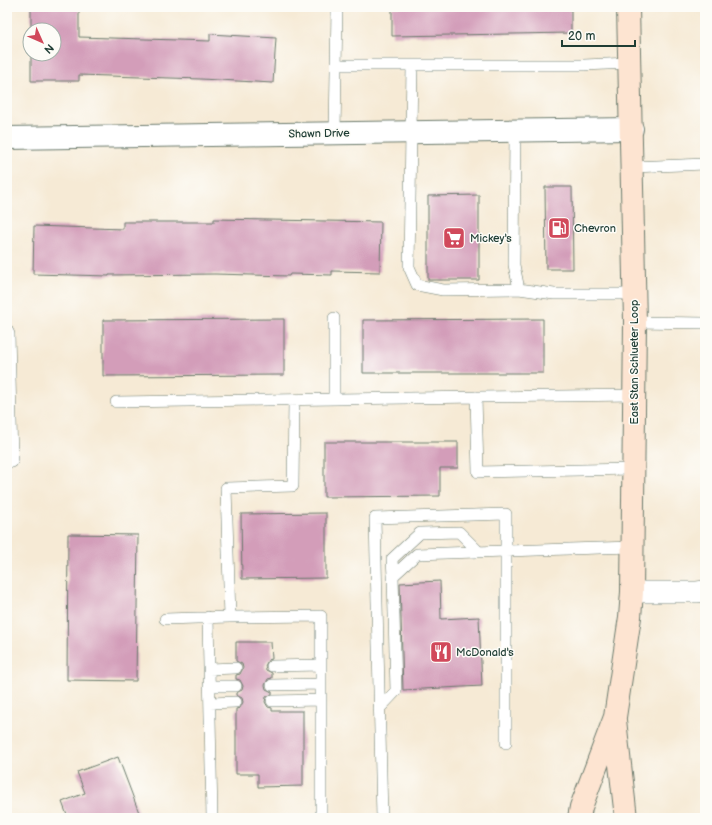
<svg xmlns="http://www.w3.org/2000/svg" width="712" height="825" font-family="'Balsamiq Sans',sans-serif">
  <rect width="100%" height="100%" fill="#fdfcf7"/>
  <filter id="ink" filterUnits="userSpaceOnUse"><feTurbulence type="fractalNoise" baseFrequency=".025" numOctaves="2"/><feDisplacementMap in="SourceGraphic" scale="8" xChannelSelector="R" yChannelSelector="G"/><feConvolveMatrix kernelMatrix="1 2 1 2 8 2 1 2 1" color-interpolation-filters="sRGB"/></filter>
  <filter id="wash" filterUnits="userSpaceOnUse"><feTurbulence type="fractalNoise" baseFrequency=".012" numOctaves="4" result="noise"/><feDisplacementMap in="SourceGraphic" scale="16" xChannelSelector="R" yChannelSelector="G"/><feGaussianBlur stdDeviation="0.9" result="paint"/><feColorMatrix in="noise" values="0 0 0 0 0 0 0 0 0 0 0 0 0 0 0 0 0 1.4 0 .05"/><feComposite in="paint" operator="in"/></filter>
  <g filter="url(#wash)">
    <rect width="100%" height="100%" fill="#f6ead5"/>
    <g id="blocks">
      <path fill="#d39db9" d="M31,7H79V37L210,41V34L276,38L273,83L201,79L79,75V81H31V54H54V30H31Z
        M392,7H571V33L392,36Z
        M545,187H572L573,269H546Z
        M479,195V280H428V196Z
        M214,219L381,222L380,272L332,271V275L290,274L289,276L215,274L109,275V276L33,274L34,226L123,229V222H214Z
        M284,319V375L103,376V320Z
        M543,319V373H363V320Z
        M324,442H458V468H440V496L324,497Z
        M326,513V578L242,579L241,514Z
        M68,534L138,535L136,681L67,680Z
        M440,581L441,619L479,617L482,686L403,690L400,583Z
        M236,642H271L272,659L268,660L265,666L266,670L272,673V678L268,679L265,685L266,689L272,692V694L266,697L265,702L268,707L272,708V711H303V786L258,787V774H236V709L240,708L243,702L242,698L236,695V693L242,690L243,686L240,680L236,679V675L240,674L243,668L242,664L236,661Z
        M118,757L141,818H68L62,802L85,793L77,772Z"/>
    </g>
  </g>
  <g filter="url(#ink)">
    <use href="#blocks" fill-opacity="0" stroke="#6a7a6c" stroke-width="1"/>
    <g fill="none" stroke-linecap="round" stroke-linejoin="round">
      <g stroke="#6a7a6c" stroke-width="12">
        <path id="service" d="M336,65H584L630,63
          M412,66L409,267L417,285L443,290L519,289
          M515,131L514,265L519,289L554,294H635
          M335,133L337,7
          M633,167L705,164
          M334,318V399
          M635,322L705,323
          M7,330L9,334L12,462
          M476,397L478,472L633,469
          M116,402L634,395
          M393,576L392,559L420,533L459,532L478,551
          M208,617L212,818
          M230,617L226,488L293,486L294,400
          M165,619L230,617L321,616V818
          M272,666L321,665
          M209,669L236,668
          M272,685L321,684
          M209,686H236
          M272,701L321,700
          M210,703L236,702
          M379,709L396,691L393,576L417,554L506,551V514L375,518L382,818
          M506,743V551L632,547"/>
      </g>
      <g stroke="#6a7a6c" stroke-width="22">
        <path id="minor" d="M632,592H697L705,591"/>
      </g>
      <g stroke="#6a7a6c" stroke-width="24">
        <path id="tertiary" d="M7,138L632,129"/>
      </g>
      <g stroke="#6a7a6c" stroke-width="24">
        <path id="secondary" d="M615,720L626,818
          M579,818L581,807L615,717L630,617L632,592L635,322L628,7"/>
      </g>
      <use href="#service" stroke="#fff" stroke-width="11"/>
      <use href="#minor" stroke="#fff" stroke-width="21"/>
      <use href="#tertiary" stroke="#fff" stroke-width="22"/>
      <use href="#secondary" stroke="#fde4d1" stroke-width="22"/>
    </g>
  </g>
  <defs>
    <g id="fuel-square" transform="scale(1.15)"><rect x="-9" y="-9" width="18" height="18" rx="4" fill="#d1495b" stroke="#fdfcf7"/><path d="M-5.5-6h7V0h2V4h1.3V-2.5L3-4.5l.8-.8L6-3V5H2.5V1h-1V6h-7ZM-4.2-4.7v3.2H.2V-4.7Z" fill="#fff"/></g>
    <g id="supermarket-square" transform="scale(1.15)"><rect x="-9" y="-9" width="18" height="18" rx="4" fill="#d1495b" stroke="#fdfcf7"/><path d="M-6-5.5h2.5l.6 2H6L4.5 2H-2.5L-4.4-4H-6ZM-1.5 3.2a1.3 1.3 0 1 0 .1 0ZM3 3.2a1.3 1.3 0 1 0 .1 0Z" fill="#fff"/></g>
    <g id="restaurant-square" transform="scale(1.15)"><rect x="-9" y="-9" width="18" height="18" rx="4" fill="#d1495b" stroke="#fdfcf7"/><path d="M-5-6h1v4h1v-4h1v4h1v-4h1v5L-1.5 .5V6h-2V.5L-5-1ZM5-6V6H3V1.5H1.5Q1.5-4 5-6Z" fill="#fff"/></g>
  </defs>
  <g fill-rule="evenodd">
    <use href="#fuel-square" x="559" y="228"/>
    <use href="#supermarket-square" x="454" y="238"/>
    <use href="#restaurant-square" x="441" y="652"/>
  </g>
  <g text-anchor="middle" stroke-width="3" stroke-linejoin="round" paint-order="stroke">
    <g font-size="11" fill="#1f3d34" stroke="#fdfcf7">
      <text transform="translate(319 133) rotate(-1)" y="4">Shawn Drive</text>
      <text transform="translate(634 362) rotate(-90)" y="4">East Stan Schlueter Loop</text>
    </g>
    <g font-size="11" fill="#1f3d34" stroke="#fdfcf7" text-anchor="start">
      <text x="574" y="232">Chevron</text>
      <text x="470" y="242">Mickey's</text>
      <text x="456" y="656">McDonald's</text>
    </g>
  </g>
  <rect width="712" height="825" fill="none" stroke="#fdfcf7" stroke-width="24"/>
  <g transform="translate(42 42) rotate(135)"><circle r="19" fill="#fdfcf7" stroke="#a4b0a9"/>
  <path d="M0-3L7 15L0 10L-7 15Z" fill="#d1495b"/>
  <text y="-6" font-size="11" font-weight="bold" text-anchor="middle" fill="#1f3d34">N</text>
  </g>
  <path d="M562 40v6h73v-6" fill="none" stroke="#1f3d34" stroke-width="2"/>
  <text x="568" y="40" font-size="12" fill="#1f3d34" stroke="#fdfcf7" stroke-width="3" paint-order="stroke">20 m</text>
</svg>
